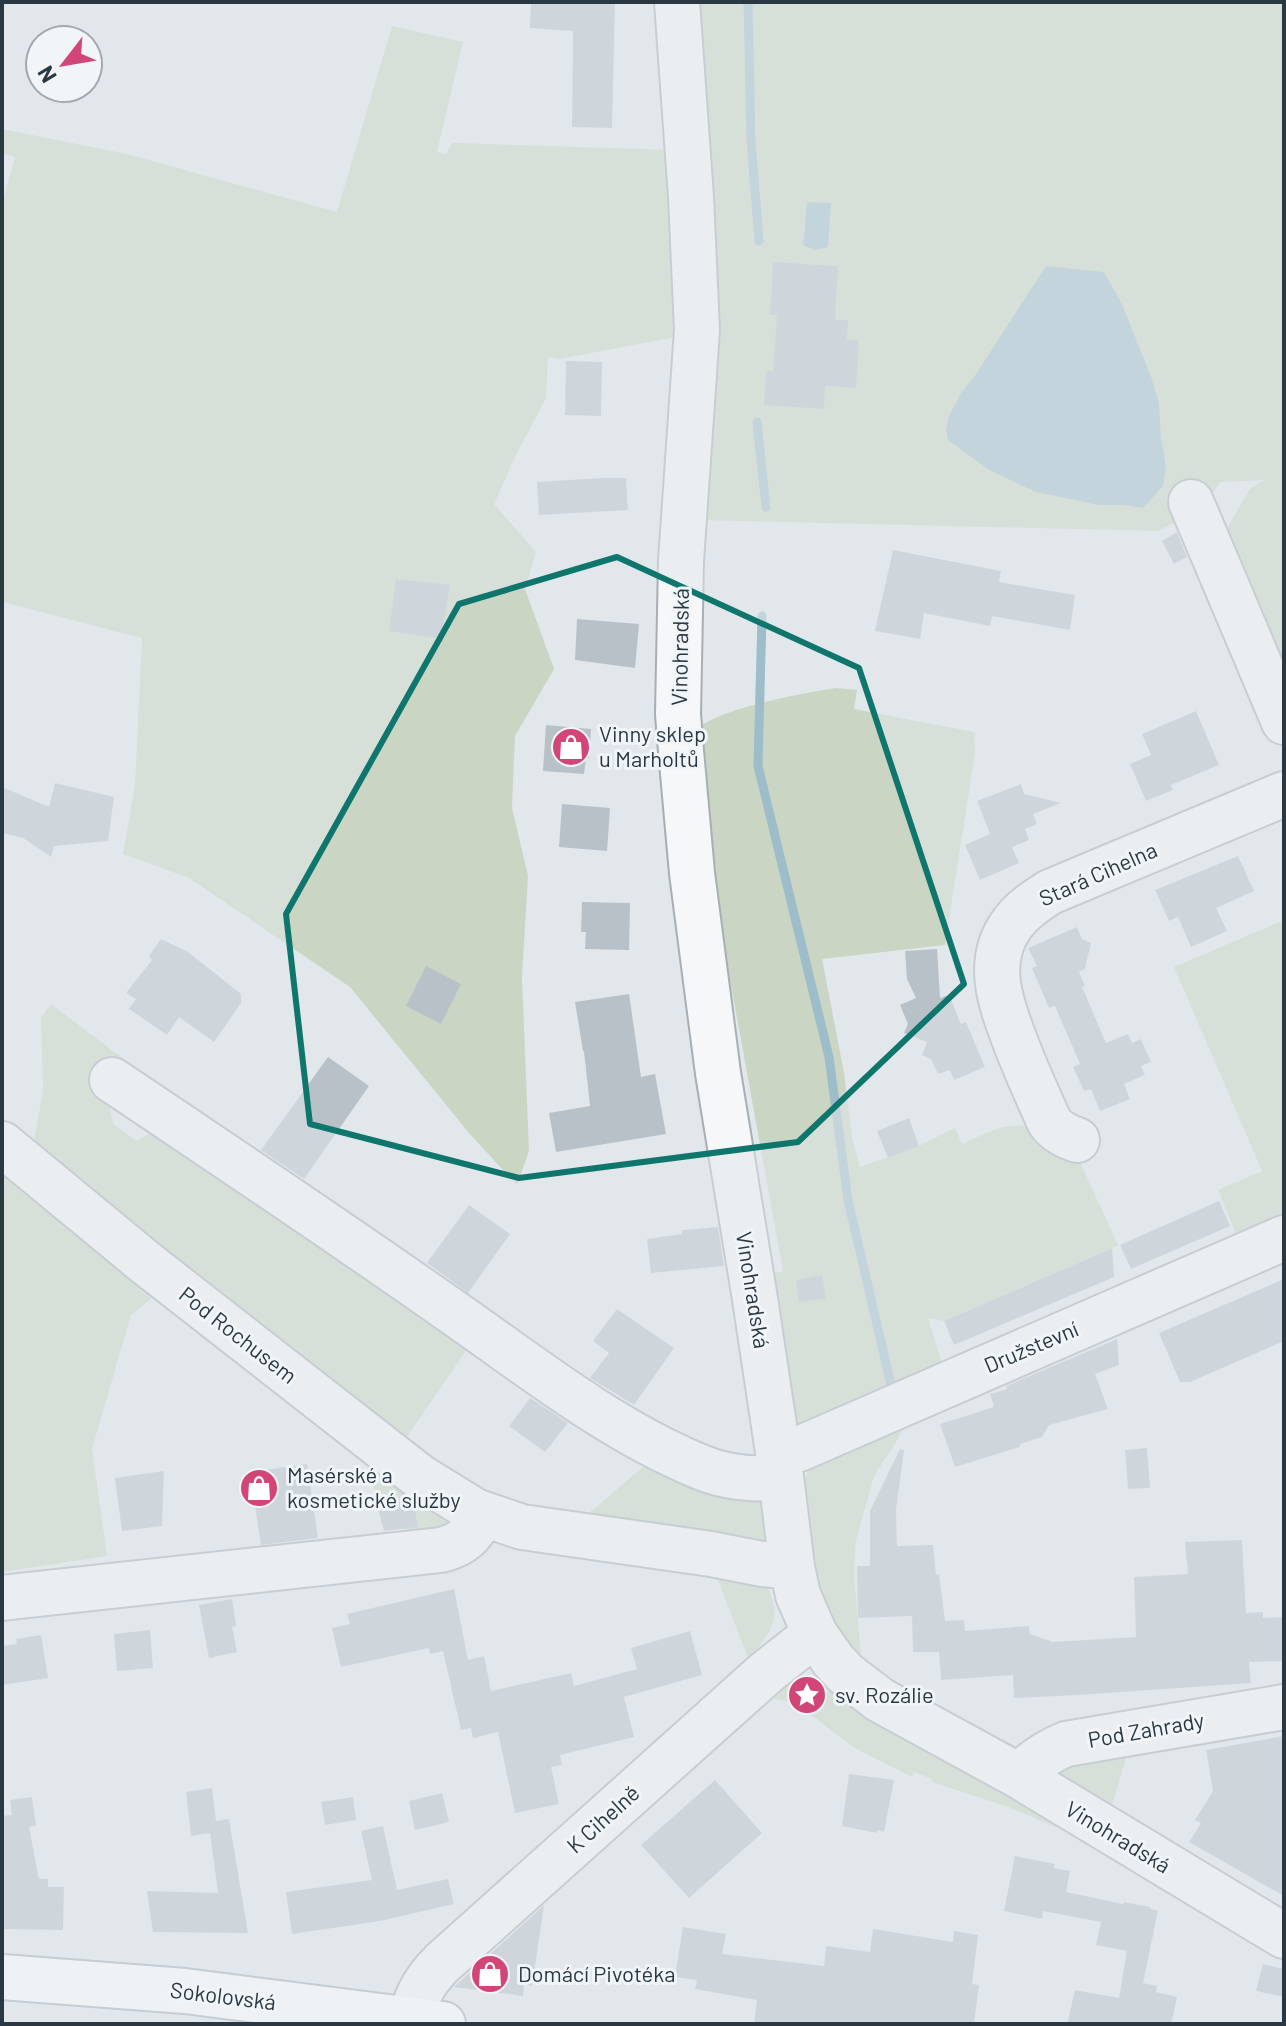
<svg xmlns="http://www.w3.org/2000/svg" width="1286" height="2026" font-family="Barlow,sans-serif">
  <rect width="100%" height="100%" fill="#e2e7eb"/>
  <path fill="#cbd5c3" d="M697,2H1284V662L1227,528L1250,489L1264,480L1220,482L1203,508L1158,531L697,520L718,367L720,311Z
    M392,26L463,42L437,152L446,154L452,143H456L674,150L682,336L559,359L548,357L546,398L515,457L494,504L536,552L525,589L554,669L515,736L512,808L528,876L522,977L529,1151L517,1185L469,1133L350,987L189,878L123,854L135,785L142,638L2,602V205L15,157L2,153V129L127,154L337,212Z
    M836,688L857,690L854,709L974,732L975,753L945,945L822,959L844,1073L852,1137L860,1167L919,1146L955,1128L962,1144C983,1135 1006,1121 1029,1127L1076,1154L1118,1245L944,1321L928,1318L944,1370L805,1428L792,1422L767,1275L783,1271L709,864L696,729C724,707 799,694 836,688Z
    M1284,920V1217L1241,1246L1218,1190L1262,1171L1174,967Z
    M51,1004L129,1063L107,1092L113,1124L137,1141L167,1124L470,1345L402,1444L33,1148L43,1090L41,1018Z
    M2,1168L151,1299L131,1315L92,1449L107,1556L2,1572Z
    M906,1422L896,1442L874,1476L856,1540L854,1575L862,1669L847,1654L814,1585L803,1482L810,1468Z
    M651,1460L728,1485L762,1501L769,1549L580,1521Z
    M375,1473L449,1524L448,1534L383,1527C379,1510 371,1491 375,1473Z
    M714,1570L767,1586C783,1619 771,1633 748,1658Z
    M794,1677L815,1678L842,1688L1061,1821L1058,1828L1008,1807L932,1782V1779L914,1772L912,1777L853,1747L794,1702L773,1699L780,1694L776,1686Z
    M1127,1755L1109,1816L1060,1782L1059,1771L1065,1762Z"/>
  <path fill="#9dbdcb" d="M807,202L831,203L828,247L815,250L803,245Z
    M1046,266L1104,272L1121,302L1151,377L1159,403L1161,438L1166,466L1163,486L1143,508L1123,505H1099L1036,492L989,470L948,440L946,430L949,416L961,393L976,374Z"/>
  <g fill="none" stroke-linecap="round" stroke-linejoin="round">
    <path stroke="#9dbdcb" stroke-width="9" d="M748,2L751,140L759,241
      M757,422L766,507
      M762,616L758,766L829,1057L848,1200L891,1385"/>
  </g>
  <path fill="#b9c1c8" d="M531,2H615L612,128L572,127L573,31L530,28Z
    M773,262L838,266L835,320H848L847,340H859L856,388L825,386L824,409L764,405L766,371H773L777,315H770Z
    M566,361L602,362L601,416L565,415Z
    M601,478H626L628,510L539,515L537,482Z
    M1177,532L1187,557L1174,564L1162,541Z
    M893,550L1001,571L999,582L1075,595L1070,630L992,616L990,626L924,613L920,639L875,631Z
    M396,579L450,585L441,639L389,631Z
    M577,619L639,624L635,668L575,660Z
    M1196,711L1219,765L1171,785L1173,790L1146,801L1130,764L1151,755L1142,734Z
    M546,725L591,729L589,758H586L584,774L543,771Z
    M55,783L114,797L108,841L54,846L51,857L23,838L2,833V787L49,807Z
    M1021,784L1024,794L1061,803L1033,814L1037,824L1025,829L1029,840L1012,847L1019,863L980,880L965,845L990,834L977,801Z
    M562,804L610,808L607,851L559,847Z
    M1238,856L1254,891L1216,908L1227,931L1191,947L1178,917L1169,921L1155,890Z
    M582,902L630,903L629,950L585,949L586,932H581Z
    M1077,927L1082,939L1091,943L1085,969L1079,972L1085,986L1082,987L1106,1043L1128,1034L1132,1043L1141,1039L1151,1062L1141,1066L1145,1075L1124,1084L1130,1099L1100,1111L1091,1089L1084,1091L1073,1067L1080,1064L1055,1006L1049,1008L1032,968L1037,966L1028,948Z
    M161,939L188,952L241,994V1003L214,1042L179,1017L167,1035L129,1009L136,999L126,993L152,960L149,956Z
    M937,949L940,998L949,995L961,1024L966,1022L985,1067L954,1080L950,1070L938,1074L931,1059L922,1055L927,1042L904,1033L908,1024L900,1005L916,998L907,979L905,951Z
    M426,966L461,984L441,1024L406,1006Z
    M629,994L641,1077L655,1074L666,1134L556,1152L549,1113L590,1106L584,1051H583L575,1002Z
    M328,1057L369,1086L304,1179L261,1150Z
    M909,1118L919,1146L888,1158L877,1131Z
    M1219,1201L1230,1226L1131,1269L1120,1245Z
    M469,1205L510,1234L468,1293L427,1263Z
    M718,1227L724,1266L651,1273L647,1239L682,1234V1230Z
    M1112,1248L1114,1277L954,1345L944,1321Z
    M822,1275L826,1298L799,1302L796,1280Z
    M1284,1279V1341L1190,1382H1180L1159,1333Z
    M617,1309L674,1348L634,1405L590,1378L609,1353L593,1341Z
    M1117,1339L1119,1365L1095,1374L1108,1409L1049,1425L1042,1437L1020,1444V1447L955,1467L940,1424L994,1407L990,1394L1007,1389L1006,1386Z
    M530,1398L568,1423L545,1452L509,1426Z
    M1147,1448L1150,1488L1128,1489L1125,1450Z
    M900,1449L904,1450L896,1510L897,1546L933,1545L936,1575L939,1574L945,1621L964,1620L965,1631L1029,1626L1030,1634L1053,1642L1136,1637L1134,1577L1188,1574L1185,1542L1242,1540L1246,1613L1263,1612V1618L1284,1617V1661L1249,1662L1251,1683L1078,1695L1014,1698L1013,1675L941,1680L939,1652H913L912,1616L858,1618L857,1566H870V1511Z
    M307,1464L318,1538L261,1545L254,1500L248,1501L244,1473Z
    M164,1471L162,1526L122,1531L115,1478Z
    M407,1499L414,1503L418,1527L384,1531L377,1503Z
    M454,1589L468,1660L484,1656L491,1691L571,1673L574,1686L637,1669L631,1648L690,1631L702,1675L624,1697L634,1737L560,1755L562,1765L551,1767L559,1804L515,1813L498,1732L473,1738L471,1728L461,1730L443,1651L430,1654L429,1648L341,1667L332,1628L350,1624L347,1614Z
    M232,1599L236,1626L232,1627L237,1652L209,1658L199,1605Z
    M150,1630L153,1668L117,1671L114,1634Z
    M41,1635L48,1678L2,1685V1646L17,1644L16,1639Z
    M1284,1736V1896L1189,1842L1201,1823L1195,1820L1213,1791L1206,1750Z
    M849,1774L894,1780L884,1832L877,1830V1833L842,1826Z
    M715,1780L762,1833L689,1898L641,1845Z
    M212,1788L216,1821L229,1819L248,1933L153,1932L147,1891L218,1893L210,1833L191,1836L186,1792Z
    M442,1793L449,1822L415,1830L409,1801Z
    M32,1797L36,1826L29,1827L39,1879H48V1887H64L63,1930L2,1929V1816L12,1815L10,1800Z
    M353,1797L356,1820L325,1825L321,1802Z
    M383,1826L397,1890L448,1879L454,1904L380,1921L292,1934L286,1892L372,1880L361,1831Z
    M1015,1856L1055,1864L1054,1868L1070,1871L1066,1892L1123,1904L1124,1902L1150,1907V1909L1158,1911L1143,1983L1157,1986L1156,1992L1177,1997L1171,2024H1067L1075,1990L1119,1998L1127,1951L1096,1945L1101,1922L1043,1911L1042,1919L1004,1911Z
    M544,1905L532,1986L524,1984L523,1996L454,1987Z
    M683,1927L726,1934L722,1954L824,1966L826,1946L870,1952L873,1929L953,1942L954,1931L978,1935L972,1984L979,1985L974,2024H754L757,2000L695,1989L697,1980L675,1977Z
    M1263,1964L1284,1969V1997L1256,1991Z"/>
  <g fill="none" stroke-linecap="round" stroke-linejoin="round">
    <g stroke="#a7afb5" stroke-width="48">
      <path id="minor" d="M677,2L691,197L697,330L681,561L678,714L681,751L692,873L718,1073L755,1299L778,1452L792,1567L798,1595L815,1634L833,1660L846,1674L880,1700L1019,1776L1284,1936
        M1191,502L1284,722
        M112,1080C224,1155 336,1230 447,1308C528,1364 607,1428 698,1466C725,1478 752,1480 781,1478
        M1077,1140C1065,1136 1055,1131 1049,1121C1037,1094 1025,1068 1015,1041C1000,1002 985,961 1012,924C1022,910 1036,901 1050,892L1284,794
        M2,1144L146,1263L420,1477L475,1511L522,1527L711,1554L762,1564L792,1567
        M778,1455L799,1449L1284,1238
        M2,1598L441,1550C464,1544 472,1535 483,1515
        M1019,1776C1033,1761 1047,1752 1066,1744L1284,1707
        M412,2020C414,1997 426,1979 442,1963L768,1671L815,1634"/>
    </g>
    <g stroke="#a1aeb6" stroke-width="48">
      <path id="major" d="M2,1977L185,1991L443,2024"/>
    </g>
    <use href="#minor" stroke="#f5f7f9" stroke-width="44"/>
    <use href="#major" stroke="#fff" stroke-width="44"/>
  </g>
  <path d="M0 0H1286V2026H0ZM617,557L859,668L964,984L798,1142L519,1178L310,1124L286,914L459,604Z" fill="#e2e7eb" fill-opacity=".55" fill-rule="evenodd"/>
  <path fill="none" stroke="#0f766e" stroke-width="6" stroke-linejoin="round" d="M617,557L859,668L964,984L798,1142L519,1178L310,1124L286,914L459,604Z"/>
  <defs>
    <g id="shop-disc" transform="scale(2)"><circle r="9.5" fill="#d14677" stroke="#f2f5f8"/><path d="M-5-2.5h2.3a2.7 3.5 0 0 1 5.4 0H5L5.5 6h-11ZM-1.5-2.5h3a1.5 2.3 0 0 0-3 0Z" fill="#fff"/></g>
    <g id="sight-disc" transform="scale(2)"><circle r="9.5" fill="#d14677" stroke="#f2f5f8"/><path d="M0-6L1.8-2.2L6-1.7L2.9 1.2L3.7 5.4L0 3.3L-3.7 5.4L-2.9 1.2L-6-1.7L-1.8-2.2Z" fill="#fff"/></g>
  </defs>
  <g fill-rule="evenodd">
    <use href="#shop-disc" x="571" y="747"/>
    <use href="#shop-disc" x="259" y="1488"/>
    <use href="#sight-disc" x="807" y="1695"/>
    <use href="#shop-disc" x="490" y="1974"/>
  </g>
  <g text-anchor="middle" stroke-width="6" stroke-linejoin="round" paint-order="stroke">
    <g font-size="22" fill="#2a3843" stroke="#f2f5f8">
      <text transform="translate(680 647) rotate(-89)" y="8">Vinohradská</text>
      <text transform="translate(1098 874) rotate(-24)" y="8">Stará Cihelna</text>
      <text transform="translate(753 1290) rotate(81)" y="8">Vinohradská</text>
      <text transform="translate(238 1335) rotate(38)" y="8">Pod Rochusem</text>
      <text transform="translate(1031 1347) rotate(-23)" y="8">Družstevní</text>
      <text transform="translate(1146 1730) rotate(-10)" y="8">Pod Zahrady</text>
      <text transform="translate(603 1819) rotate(-42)" y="8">K Cihelně</text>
      <text transform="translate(1118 1837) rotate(31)" y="8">Vinohradská</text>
      <text transform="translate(223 1996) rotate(7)" y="8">Sokolovská</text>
    </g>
    <g font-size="22" fill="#2a3843" stroke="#f2f5f8" text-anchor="start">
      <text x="599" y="742">Vinny sklep<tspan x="599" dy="25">u Marholtů</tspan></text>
      <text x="287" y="1483">Masérské a<tspan x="287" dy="25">kosmetické služby</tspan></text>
      <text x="835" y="1703">sv. Rozálie</text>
      <text x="518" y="1982">Domácí Pivotéka</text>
    </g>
  </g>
  <rect width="1286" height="2026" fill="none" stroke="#2a3843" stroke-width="8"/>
  <g transform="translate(64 64) rotate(239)"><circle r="38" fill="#f2f5f8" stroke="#a2a9b0" stroke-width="2"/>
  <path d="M0-6L14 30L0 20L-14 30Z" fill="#d14677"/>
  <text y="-12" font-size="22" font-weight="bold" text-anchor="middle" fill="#2a3843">N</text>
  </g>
</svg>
